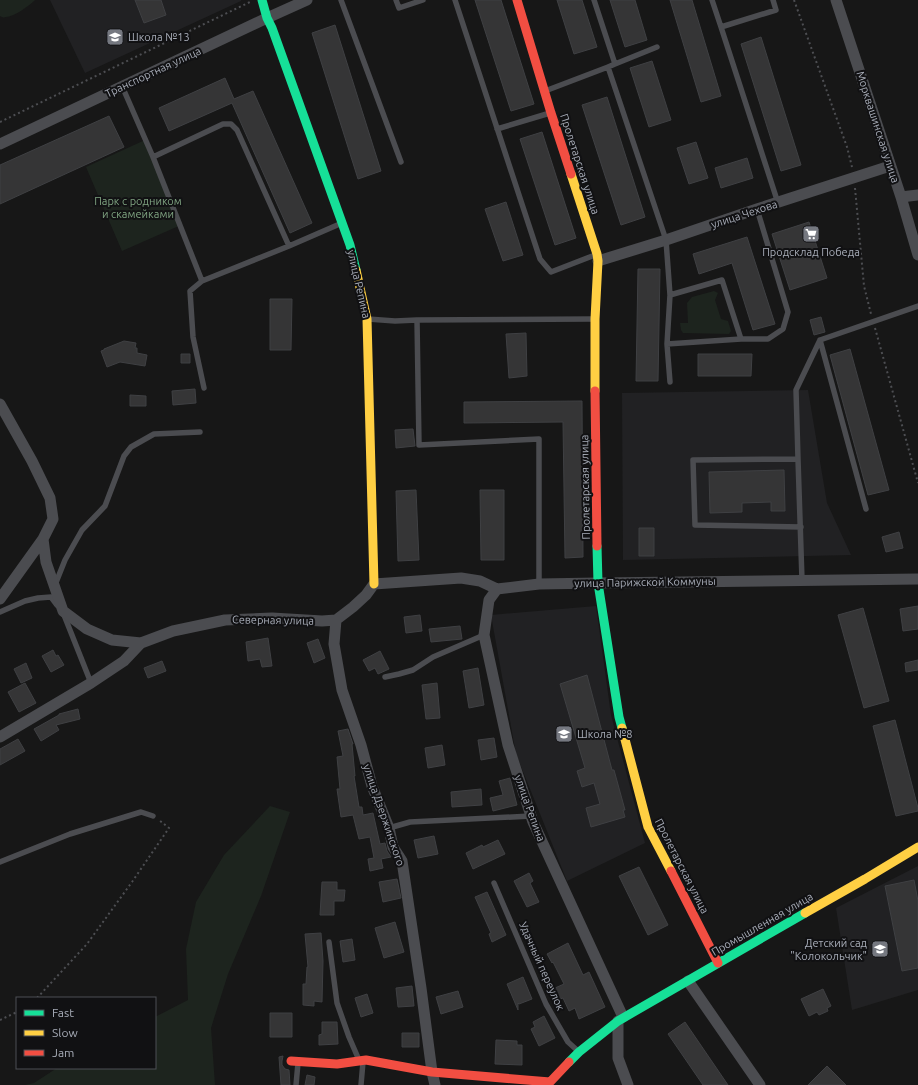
<svg xmlns="http://www.w3.org/2000/svg" width="918" height="1085" font-family="Ubuntu,sans-serif">
  <rect width="100%" height="100%" fill="#171717"/>
  <path fill="#212123" d="M50,0H241V1L85,73Z
    M808,390L827,503L851,555L623,560L622,393Z
    M596,606L611,715L645,843L567,881L516,754L491,615Z
    M918,866V990L852,1010L836,908Z"/>
  <path fill="#1d241e" d="M0,0H35C30,5 14,17 6,17C3,18 2,17 0,16Z
    M145,140L181,225L122,251L86,167Z
    M714,291L718,293L715,300L721,319L728,321L731,331L729,334L683,333L681,330L680,323H688L687,303L692,297Z
    M270,806L290,812L261,896L228,974L211,1028L215,1085H25L34,1083L57,1068H155V1017L188,1000L186,949L196,902L224,855Z"/>
  <path fill="#353536" stroke="#3f4043" d="M135,0H161L166,15L144,23Z
    M475,0H501L534,104L511,111Z
    M557,0H582L597,47L574,54Z
    M610,0H635L647,40L625,47Z
    M670,0H692L721,96L701,102Z
    M335,25L381,171L358,179L312,33Z
    M761,37L801,165L781,171L741,44Z
    M652,61L671,120L649,127L630,68Z
    M225,78L234,99L253,91L312,223L290,233L232,103L169,131L159,108Z
    M607,97L645,217L621,225L582,105Z
    M109,116L124,147L0,204V165Z
    M542,132L576,238L555,245L520,139Z
    M696,142L708,178L689,184L677,148Z
    M747,158L753,178L721,188L715,168Z
    M506,202L523,255L503,261L485,209Z
    M809,222L827,278L790,290L772,234Z
    M747,237L775,324L753,330L732,263L699,274L693,254Z
    M638,269H660L658,381H636Z
    M270,299H292L291,350H270Z
    M821,317L825,332L814,335L810,320Z
    M526,333L527,376L509,378L506,334Z
    M124,341L136,343L135,348H137V353L147,355L145,366L120,362L107,367L101,351L104,350V349Z
    M850,349L889,490L868,495L830,355Z
    M181,354H190V363H181Z
    M698,354H752L751,376H698Z
    M195,389L196,403L173,405L172,391Z
    M130,395L146,396V406H130Z
    M582,401L583,557L565,558L563,422L464,423V402Z
    M413,429L415,446L396,448L395,430Z
    M784,470L785,511H771V502L742,503V512L710,513L709,472Z
    M416,490L419,560L398,561L396,491Z
    M480,490H504V560H481Z
    M639,528H654V556H639Z
    M899,532L903,548L886,552L882,537Z
    M918,606V629L903,631L900,609Z
    M863,608L889,701L864,708L838,615Z
    M420,615L422,631L406,633L404,617Z
    M460,626L462,639L431,642L429,629Z
    M268,638L272,666L262,667L260,659L248,661L246,642Z
    M318,639L325,658L314,663L307,643Z
    M53,650L56,656L58,655L64,665L51,672L42,656Z
    M380,651L389,669L378,674L375,668L369,671L363,660Z
    M918,660V670L906,672L905,663Z
    M162,661L166,671L148,678L144,668Z
    M26,663L32,678L21,683L14,669Z
    M478,668L484,705L469,708L463,671Z
    M587,675L612,770H614L625,810H623L625,817L591,827L586,808L600,804L594,783L582,787L577,771L585,768L560,684Z
    M25,683L36,703L19,712L8,692Z
    M437,683L440,718L426,719L422,685Z
    M78,709L80,719L56,725L59,730L41,741L34,729L59,715V714Z
    M895,720L918,808V811L896,816L873,726Z
    M348,729L353,744H352L355,776H354L359,807H362L363,815L373,813L380,844L385,843L387,851L391,857L381,859L383,868L370,871L368,859L374,858L370,837L359,839L353,815L341,817L337,789H340L337,757L343,756L338,731Z
    M494,738L497,757L481,760L478,740Z
    M18,739L25,751L0,765V749Z
    M442,745L445,765L428,768L425,748Z
    M510,778L517,805L493,811L490,798L503,795L499,781Z
    M481,789L482,805L452,807L451,792Z
    M434,836L438,854L418,858L414,840Z
    M498,840L505,854L473,869L466,853L482,845L483,847Z
    M639,867L668,925L648,935L619,876Z
    M529,873L533,881L530,883L539,902L527,907L514,881Z
    M397,879L401,898L383,902L379,882Z
    M914,880L918,901V968L902,971L885,886Z
    M322,882H337V890H345L344,901H334V915H320Z
    M487,892L506,935L492,942L489,934L491,933L475,897Z
    M395,922L404,952L384,958L375,928Z
    M321,933L323,961L322,1002L314,1001V1006L303,1005V984H306L307,967H308L305,934Z
    M352,939L355,960L343,962L340,941Z
    M568,943L583,975L589,972L605,1007L579,1019L575,1008L569,1011L563,998L560,999L555,988L564,984L553,962L552,963L547,954Z
    M523,977L532,999L519,1004L518,1003V1010L507,984Z
    M412,986L414,1006L398,1007L396,988Z
    M823,989L831,1006L827,1008L828,1011L819,1015L817,1012L809,1016L801,999Z
    M458,991L463,1007L441,1014L436,997Z
    M367,994L373,1013L361,1017L355,998Z
    M270,1013H292V1037H270Z
    M544,1016L555,1038L539,1046L531,1029L535,1027L533,1022Z
    M322,1022H337L338,1044L319,1045V1035L322,1034Z
    M685,1022L728,1085H703L668,1034Z
    M402,1033H419V1047H402Z
    M496,1040L517,1041V1045H522V1065L495,1064Z
    M283,1056L282,1061V1065L285,1069L289,1070L290,1085H281L279,1057Z
    M827,1066L846,1085H808Z
    M307,1075L315,1077L314,1085H305Z"/>
  <g fill="none" stroke-linecap="round" stroke-linejoin="round">
    <path stroke="#4d4e52" stroke-width="2" stroke-dasharray="2 3" stroke-linecap="butt" d="M794,0L847,147L852,167
      M0,122L250,2
      M855,188L864,286L871,314
      M875,328L918,483
      M37,998L87,944L132,882L169,828L159,820
      M0,1020L17,1012"/>
    <path stroke="#4b4c50" stroke-width="5.5" d="M341,0L401,162
      M396,0L399,8L423,0
      M455,0L540,259L551,272L595,255
      M594,0L615,64L608,67
      M712,0L721,27
      M773,0L776,10L721,27L778,203
      M615,64L657,47
      M122,86L153,157L202,281
      M545,91L608,67L666,240L670,295L667,344L670,382
      M497,129L550,113
      M153,157L223,124H231L237,130L289,246
      M670,295L722,280L741,339
      M368,319L395,321L417,320L593,319
      M417,320L419,445L539,439V584
      M820,340L866,509
      M667,344L741,339H768L783,329L788,312L757,209
      M204,388L193,337L190,291L202,281L289,246L342,223
      M798,459L802,580
      M801,527L695,525L693,460L798,459L796,390L820,340L918,306
      M55,585L65,560L82,530L105,506L124,456L131,447L154,434L200,432
      M0,612L25,601L38,598L51,597L57,605
      M64,615L91,683
      M385,677L399,674L413,670L433,657L484,635
      M389,828L410,822L531,816
      M0,862L70,834L141,812L153,816
      M494,883L546,1004L568,1042L578,1051
      M329,942L337,1003L349,1037L359,1060
      M296,1085L298,1063
      M361,1085L363,1062"/>
    <path stroke="#4b4c50" stroke-width="11" d="M836,0L901,197L918,255
      M0,144L267,18L307,0
      M901,197L918,195
      M598,261L666,240L757,209L890,166
      M0,404L32,461L50,498L53,519L43,539L0,599
      M43,539L46,562L63,611L87,629L112,640L141,643L173,631L225,620L272,618L322,621L336,620L353,607L366,595L374,584L461,578L480,581L497,589L539,584L598,583L918,579
      M497,589L489,600L484,635L508,745L533,822L623,1017
      M336,620L334,644L342,690L361,745L372,786L389,828L393,847L402,861L421,988L432,1072L435,1085
      M0,737L91,683L124,661L141,643
      M688,981L760,1085
      M618,1021V1058L628,1085"/>
    <path stroke="#16e098" stroke-width="9" d="M262,0L267,18L272,28L350,245L356,270
      M597,546L598,583L619,717L622,728
      M569,1062L579,1052L618,1021L805,913"/>
    <path stroke="#ffcf43" stroke-width="9" d="M571,174L597,254L598,261L595,319V391
      M356,270L367,319L374,584
      M622,728L648,827L671,871
      M805,913L865,879L918,847"/>
    <path stroke="#f24e42" stroke-width="9" d="M517,0L551,113L571,174
      M595,391L597,546
      M671,871L718,963
      M291,1061L337,1064L366,1060L432,1072L550,1082L569,1062"/>
  </g>
  <defs>
    <g id="school-square" transform="scale(0.9)"><rect x="-9" y="-9" width="18" height="18" rx="4" fill="#757880" stroke="#111113"/><path d="M0-5L7-2L0 1L-7-2ZM-4 1L0 2.5L4 1V4Q0 6-4 4Z" fill="#fff"/></g>
    <g id="supermarket-square" transform="scale(0.9)"><rect x="-9" y="-9" width="18" height="18" rx="4" fill="#757880" stroke="#111113"/><path d="M-6-5.5h2.5l.6 2H6L4.5 2H-2.5L-4.4-4H-6ZM-1.5 3.2a1.3 1.3 0 1 0 .1 0ZM3 3.2a1.3 1.3 0 1 0 .1 0Z" fill="#fff"/></g>
  </defs>
  <g fill-rule="evenodd">
    <use href="#school-square" x="115" y="37"/>
    <use href="#supermarket-square" x="811" y="234"/>
    <use href="#school-square" x="564" y="734"/>
    <use href="#school-square" x="880" y="949"/>
  </g>
  <g text-anchor="middle" stroke-width="4" stroke-linejoin="round" paint-order="stroke">
    <g font-size="11" fill="#a8adb8" stroke="#111113" text-anchor="start">
      <text x="128" y="41">Школа №13</text>
      <text x="811" y="256" text-anchor="middle">Продсклад Победа</text>
      <text x="577" y="738">Школа №8</text>
      <text x="867" y="947" text-anchor="end">Детский сад<tspan x="867" dy="13">"Колокольчик"</tspan></text>
    </g>
    <g font-size="11" fill="#a8adb8" stroke="#111113">
      <text transform="translate(153 72) rotate(-25)" y="4">Транспортная улица</text>
      <text transform="translate(878 127) rotate(72)" y="4">Морквашинская улица</text>
      <text transform="translate(580 164) rotate(72)" y="4">Пролетарская улица</text>
      <text transform="translate(744 214) rotate(-18)" y="4">улица Чехова</text>
      <text transform="translate(359 284) rotate(77)" y="4">улица Репина</text>
      <text transform="translate(585 487) rotate(-91)" y="4">Пролетарская улица</text>
      <text transform="translate(645 582) rotate(-1)" y="4">улица Парижской Коммуны</text>
      <text transform="translate(273 620) rotate(1)" y="4">Северная улица</text>
      <text transform="translate(530 808) rotate(70)" y="4">улица Репина</text>
      <text transform="translate(384 815) rotate(71)" y="4">улица Дзержинского</text>
      <text transform="translate(682 866) rotate(63)" y="4">Пролетарская улица</text>
      <text transform="translate(762 924) rotate(-30)" y="4">Промышленная улица</text>
      <text transform="translate(542 966) rotate(66)" y="4">Удачный переулок</text>
    </g>
    <g font-size="11" fill="#7fa381" stroke="#111113">
      <text x="138" y="205">Парк с родником<tspan x="138" dy="13">и скамейками</tspan></text>
    </g>
  </g>
  <rect x="16" y="997" width="140" height="72" fill="#111113" stroke="#4d4f55"/>
  <rect x="24" y="1010" width="20" height="6" fill="#16e098" stroke="#4d4f55"/>
  <text x="52" y="1017" font-size="12" fill="#a8adb8">Fast</text>
  <rect x="24" y="1030" width="20" height="6" fill="#ffcf43" stroke="#4d4f55"/>
  <text x="52" y="1037" font-size="12" fill="#a8adb8">Slow</text>
  <rect x="24" y="1050" width="20" height="6" fill="#f24e42" stroke="#4d4f55"/>
  <text x="52" y="1057" font-size="12" fill="#a8adb8">Jam</text>
</svg>
